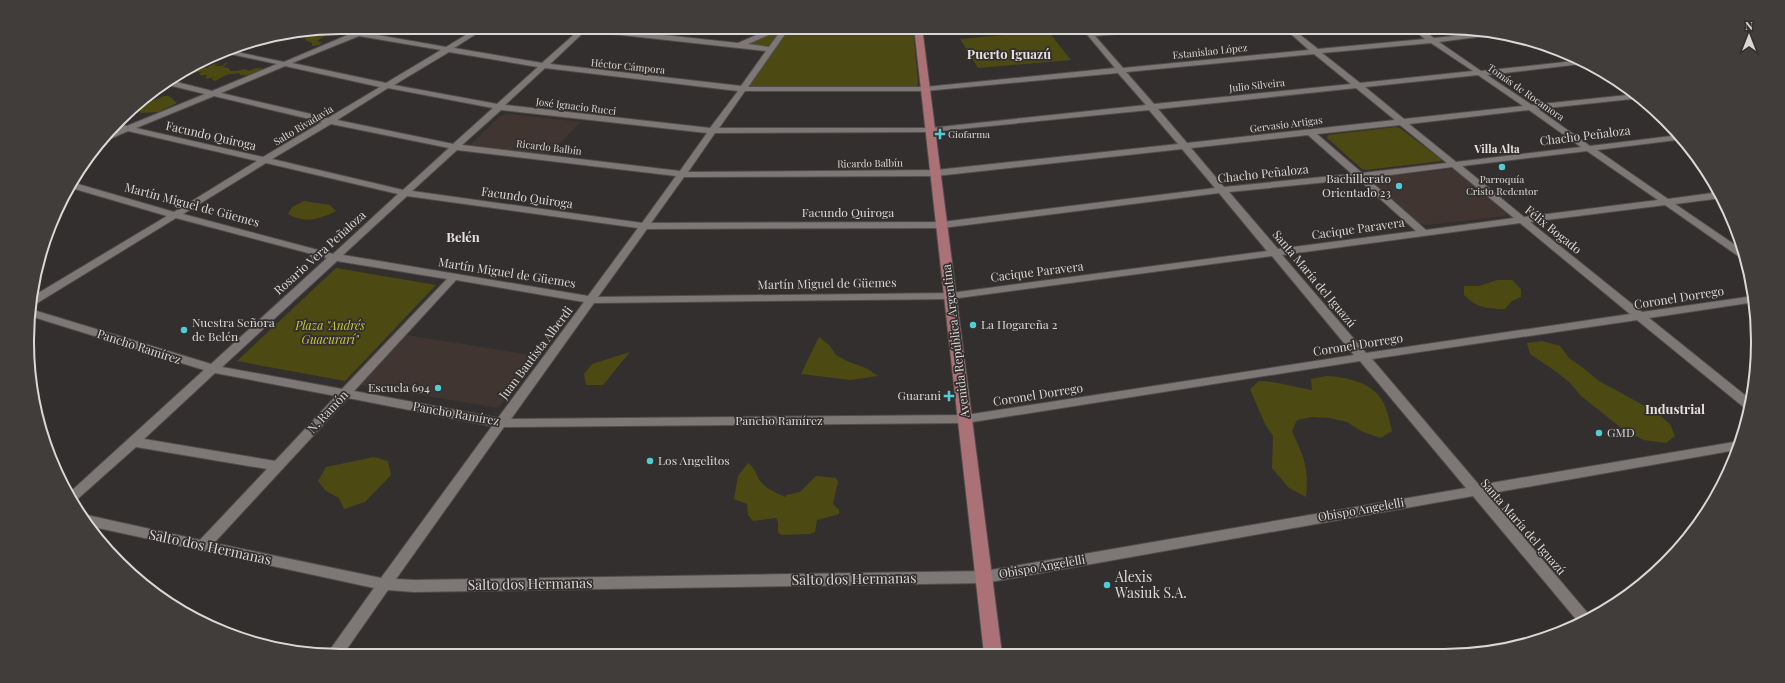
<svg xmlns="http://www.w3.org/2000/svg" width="1785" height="683" font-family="'Playfair Display',serif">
  <rect width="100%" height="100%" fill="#332f2e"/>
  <path fill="#403531" d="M507,114L581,122L548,155L470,145L500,116Z
    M1451,169L1456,170L1507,212L1505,216L1427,225L1418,223L1372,181L1374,178Z
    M407,335L537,356L498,408L361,385Z"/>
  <path fill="#4c4a12" d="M790,27H913L918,83L917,86L913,87L760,88L750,86V83Z
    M783,28L771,48L743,44Z
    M321,30L327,33L325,36L317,41L322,43L319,45L312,46V43L305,40L306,36L302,35L290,38L287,36Z
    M1048,31L1071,60L978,68L960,39Z
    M228,62L223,67L229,68L230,71H237L245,69L248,71L257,68L266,69C259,74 248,76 240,75L239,73L226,75L215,81L211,79L215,77L206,79L207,75H200L199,73L203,72C190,70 181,84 166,82L171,79L186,75L180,72L192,66L189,70L204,65H206L205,68H207L211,65L220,63L214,66H222L225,63Z
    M163,96H169L177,103L158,112L141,113L137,107C145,102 155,101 163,96Z
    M1396,127L1401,129L1441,159V161L1366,170L1362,169L1327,138L1328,135Z
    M304,201L330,205L336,211C321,219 303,224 288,214L292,207Z
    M336,268L436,285L345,381L237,361Z
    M1498,280H1512L1521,289V297L1512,301L1505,309C1488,309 1477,308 1464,295V286H1479Z
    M819,337L829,345L836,355L849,362L866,368L878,376L850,380L801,374Z
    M1542,341L1560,346L1569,358L1583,368L1599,381L1654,411L1670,424L1675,436L1666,443L1644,440L1625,431L1581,396L1571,384L1558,373L1530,354L1527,343Z
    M630,352L603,385H586L584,374L592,364Z
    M1327,376C1344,377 1367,381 1379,396C1387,405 1389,420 1392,431L1381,438L1363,432L1347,422L1329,418L1312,417L1297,420L1292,431C1304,459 1309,465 1306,497L1289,488L1272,468L1273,436L1265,424L1250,389L1259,381C1277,381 1294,387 1312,390L1311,379Z
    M374,457L388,461L391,475L365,502L344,509L339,498L326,491L318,481L326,467Z
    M748,463C755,468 755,472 759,479C765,489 775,492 785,497L786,495L800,492L816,476L836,478L838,482L833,504L839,510V514L817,520L815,532L810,534L782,535L778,533V522L776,518L753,521L748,515L747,504L734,499L738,476Z"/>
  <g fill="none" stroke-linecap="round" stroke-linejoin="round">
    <g stroke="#504d4c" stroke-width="2">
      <path id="minor" d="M368,27H377L366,33L446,47L479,27H487L454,48L542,63L578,31L563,29L560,27H589L738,43L775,27H790L748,87H925L1115,68L1081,27H1088L1092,32L1144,27H1170L1167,29L1095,36L1123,68L1309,50L1283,27H1290L1318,49L1425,39L1410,27H1418L1434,38L1487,33L1500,34L1439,42L1481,71L1584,60L1589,63L1487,75L1532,105L1637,94L1641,98L1538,109L1590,146L1680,135L1684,139L1597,150L1668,199L1720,192L1722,198L1675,204L1744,251L1746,259L1741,258L1665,205L1530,222L1642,312L1754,296L1755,302L1649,318L1751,400L1749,410L1746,409L1637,320L1372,359L1479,485L1740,441L1736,450L1487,494L1591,617L1580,624L1473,496L985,583L414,592L388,590L342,656L327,654L374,588L89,526L80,516L79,515L82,514L200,540L267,469L136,447L73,503L68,494L204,370L30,316V309L211,364L327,258L176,218L34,305L30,306V298L167,216L68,187L71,182L174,212L257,161L128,131L112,138H107L112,132L119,129L115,128L119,124L127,126L205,94L164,84L169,80L212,91L277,64L221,52L227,50L284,62L350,34L329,29C345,26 351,34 368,27ZM782,29L769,47L748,44ZM585,31L766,51L741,86L550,64ZM359,36L441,50L386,83L292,63ZM1431,43L1473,71L1360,83L1322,53ZM449,52L538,67L497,104L394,85ZM1314,54L1351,84L1154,104L1126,72ZM285,66L380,87L328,118L221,93ZM545,68L738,91L710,128L505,105ZM1118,73L1146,105L930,128H719L745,91H925ZM1478,75L1523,106L1404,119L1365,87ZM388,88L493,108L453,144L337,120ZM1356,88L1395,120L1187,143L1158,109ZM214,96L322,122L263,157L136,128ZM501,110L707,133L680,171L462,145ZM1149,110L1178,144L936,170L688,172L715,133L930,132ZM1529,110L1581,147L1456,162L1409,124ZM331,124L449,148L403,190L272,159ZM1400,125L1447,163L1362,173L1317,134ZM1308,135L1352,174L1224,187L1191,148ZM1182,149L1215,188L942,222L651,223L684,177L936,176ZM457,150L676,176L642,223L412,191ZM1587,151L1658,200L1524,217L1462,166ZM266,163L398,194L333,254L183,214ZM1452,167L1514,218L1426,230L1367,178ZM1358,179L1416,231L1278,249L1229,192ZM1219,193L1267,251L951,293L598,297L647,229L942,228ZM407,196L638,228L588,296L343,255ZM1520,223L1630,314L1366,353L1282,255ZM1272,256L1354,355L966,415L511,419L594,303L951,299ZM337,261L447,279L342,389L222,367ZM456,280L584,302L498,418L354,391ZM1360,361L1466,488L985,571L414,580L396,579L504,427L966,423ZM215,373L336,396L275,461L144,439ZM348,398L492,426L381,578L214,543Z"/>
    </g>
    <g stroke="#504d4c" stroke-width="2">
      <path id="major" d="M914,27H922L1002,654H984Z"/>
    </g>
    <use href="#minor" fill="#7d7876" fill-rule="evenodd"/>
    <use href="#major" fill="#aa7176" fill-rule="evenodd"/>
  </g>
  <g fill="#51ccd5" stroke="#332f2e" stroke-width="1.5">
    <path d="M938 128h4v4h4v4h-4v4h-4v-4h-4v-4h4z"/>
    <circle cx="1502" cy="167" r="4"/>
    <circle cx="1399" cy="186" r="4"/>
    <circle cx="973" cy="325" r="4"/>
    <circle cx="184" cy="330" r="4"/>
    <circle cx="438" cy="388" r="4"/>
    <path d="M947 390h4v4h4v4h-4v4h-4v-4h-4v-4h4z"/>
    <circle cx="1599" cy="433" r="4"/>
    <circle cx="650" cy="461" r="4"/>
    <circle cx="1107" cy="585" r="4"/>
  </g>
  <g text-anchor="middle" stroke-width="3.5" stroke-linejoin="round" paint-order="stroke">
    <g font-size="10" fill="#dad8d6" stroke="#332f2e">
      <text transform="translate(1210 51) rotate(-6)" y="4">Estanislao López</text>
      <text transform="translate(628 66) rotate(6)" y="4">Héctor Cámpora</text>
      <text transform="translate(1257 85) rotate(-6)" y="4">Julio Silveira</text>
      <text transform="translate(1526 92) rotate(35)" y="4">Tomás de Rocamora</text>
      <text transform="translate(576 106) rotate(7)" y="4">José Ignacio Rucci</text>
      <text transform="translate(1286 124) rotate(-7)" y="4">Gervasio Artigas</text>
      <text transform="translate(303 125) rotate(-31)" y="4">Salto Rivadavia</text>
      <text transform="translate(549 147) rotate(7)" y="4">Ricardo Balbín</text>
      <text transform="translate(870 163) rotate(-1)" y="4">Ricardo Balbín</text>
    </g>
    <g font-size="10" fill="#dad8d6" stroke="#332f2e" text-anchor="start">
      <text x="948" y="138">Giofarma</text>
      <text x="1502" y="183" text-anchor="middle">Parroquía<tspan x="1502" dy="12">Cristo Redentor</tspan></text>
    </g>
    <g font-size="11" font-weight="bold" fill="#e6e0de" stroke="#332f2e">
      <text x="1497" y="153">Villa Alta</text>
    </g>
    <g font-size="12" fill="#dad8d6" stroke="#332f2e">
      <text transform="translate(211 136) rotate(13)" y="4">Facundo Quiroga</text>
      <text transform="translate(1585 136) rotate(-7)" y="4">Chacho Peñaloza</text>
      <text transform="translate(1263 174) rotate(-6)" y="4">Chacho Peñaloza</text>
      <text transform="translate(527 198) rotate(8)" y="4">Facundo Quiroga</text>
      <text transform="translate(192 205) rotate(15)" y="4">Martín Miguel de Güemes</text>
      <text x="848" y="217">Facundo Quiroga</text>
      <text transform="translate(1358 229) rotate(-8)" y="4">Cacique Paravera</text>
      <text transform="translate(1553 230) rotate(39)" y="4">Félix Bogado</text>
      <text transform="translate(320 253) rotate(-42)" y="4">Rosario Vera Peñaloza</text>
      <text transform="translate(1037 272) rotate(-7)" y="4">Cacique Paravera</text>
      <text transform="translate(507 273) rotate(9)" y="4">Martín Miguel de Güemes</text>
      <text transform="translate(1314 279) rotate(50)" y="4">Santa María del Iguazú</text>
      <text transform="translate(827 284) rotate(-1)" y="4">Martín Miguel de Güemes</text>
      <text transform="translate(1679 298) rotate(-9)" y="4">Coronel Dorrego</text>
      <text transform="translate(956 341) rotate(-97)" y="4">Avenida República Argentina</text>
      <text transform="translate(1358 345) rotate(-9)" y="4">Coronel Dorrego</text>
      <text transform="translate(139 347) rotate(18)" y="4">Pancho Ramírez</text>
      <text transform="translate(536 353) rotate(-53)" y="4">Juan Bautista Alberdi</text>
      <text transform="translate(1038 395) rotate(-9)" y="4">Coronel Dorrego</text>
      <text transform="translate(328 412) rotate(-47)" y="4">N. Ramón</text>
      <text transform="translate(456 414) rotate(10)" y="4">Pancho Ramírez</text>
      <text x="779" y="425">Pancho Ramírez</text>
      <text transform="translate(1361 510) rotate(-10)" y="4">Obispo Angelelli</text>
      <text transform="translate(1523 527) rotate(49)" y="4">Santa María del Iguazú</text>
      <text transform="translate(1042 567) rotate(-10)" y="4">Obispo Angelelli</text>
    </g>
    <g font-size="12" fill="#dad8d6" stroke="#332f2e" text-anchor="start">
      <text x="1391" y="183" text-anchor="end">Bachillerato<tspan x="1391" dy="14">Orientado 23</tspan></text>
      <text x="192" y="327">Nuestra Señora<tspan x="192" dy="14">de Belén</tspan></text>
      <text x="981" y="329">La Hogareña 2</text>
      <text x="430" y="392" text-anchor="end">Escuela 694</text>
      <text x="941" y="400" text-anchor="end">Guarani</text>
      <text x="1607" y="437">GMD</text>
      <text x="658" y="465">Los Angelitos</text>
    </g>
    <g font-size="12" font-style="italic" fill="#cac738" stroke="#332f2e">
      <text x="330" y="330">Plaza "Andrés<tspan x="330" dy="14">Guacurarí"</tspan></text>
    </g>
    <g font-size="13" font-weight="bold" fill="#e6e0de" stroke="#332f2e">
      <text x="1009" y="59">Puerto Iguazú</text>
    </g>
    <g font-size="13" font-weight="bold" fill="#e6e0de" stroke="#332f2e">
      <text x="463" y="242">Belén</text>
      <text x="1675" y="414">Industrial</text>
    </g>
    <g font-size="14" fill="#dad8d6" stroke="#332f2e">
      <text transform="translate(210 547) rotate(12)" y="5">Salto dos Hermanas</text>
      <text transform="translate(854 579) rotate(-1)" y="5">Salto dos Hermanas</text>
      <text transform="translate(530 584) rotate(-1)" y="5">Salto dos Hermanas</text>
    </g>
    <g font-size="14" fill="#dad8d6" stroke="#332f2e" text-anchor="start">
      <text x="1115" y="582">Alexis<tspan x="1115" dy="16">Wasiuk S.A.</tspan></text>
    </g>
  </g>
  <path d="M0 0H1785V683H0ZM341 34H1444A307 307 0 0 1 1751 341V342A307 307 0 0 1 1444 649H341A307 307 0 0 1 34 342V341A307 307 0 0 1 341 34Z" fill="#403d3b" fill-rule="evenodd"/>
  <path fill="none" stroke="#dad8d6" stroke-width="2" d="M341 34H1444A307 307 0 0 1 1751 341V342A307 307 0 0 1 1444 649H341A307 307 0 0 1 34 342V341A307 307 0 0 1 341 34Z"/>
  <g transform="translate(1749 36)" stroke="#332f2e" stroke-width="3" paint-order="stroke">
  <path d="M0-3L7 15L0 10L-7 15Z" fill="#dad8d6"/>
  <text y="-6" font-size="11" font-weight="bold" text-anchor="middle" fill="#dad8d6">N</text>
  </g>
</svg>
